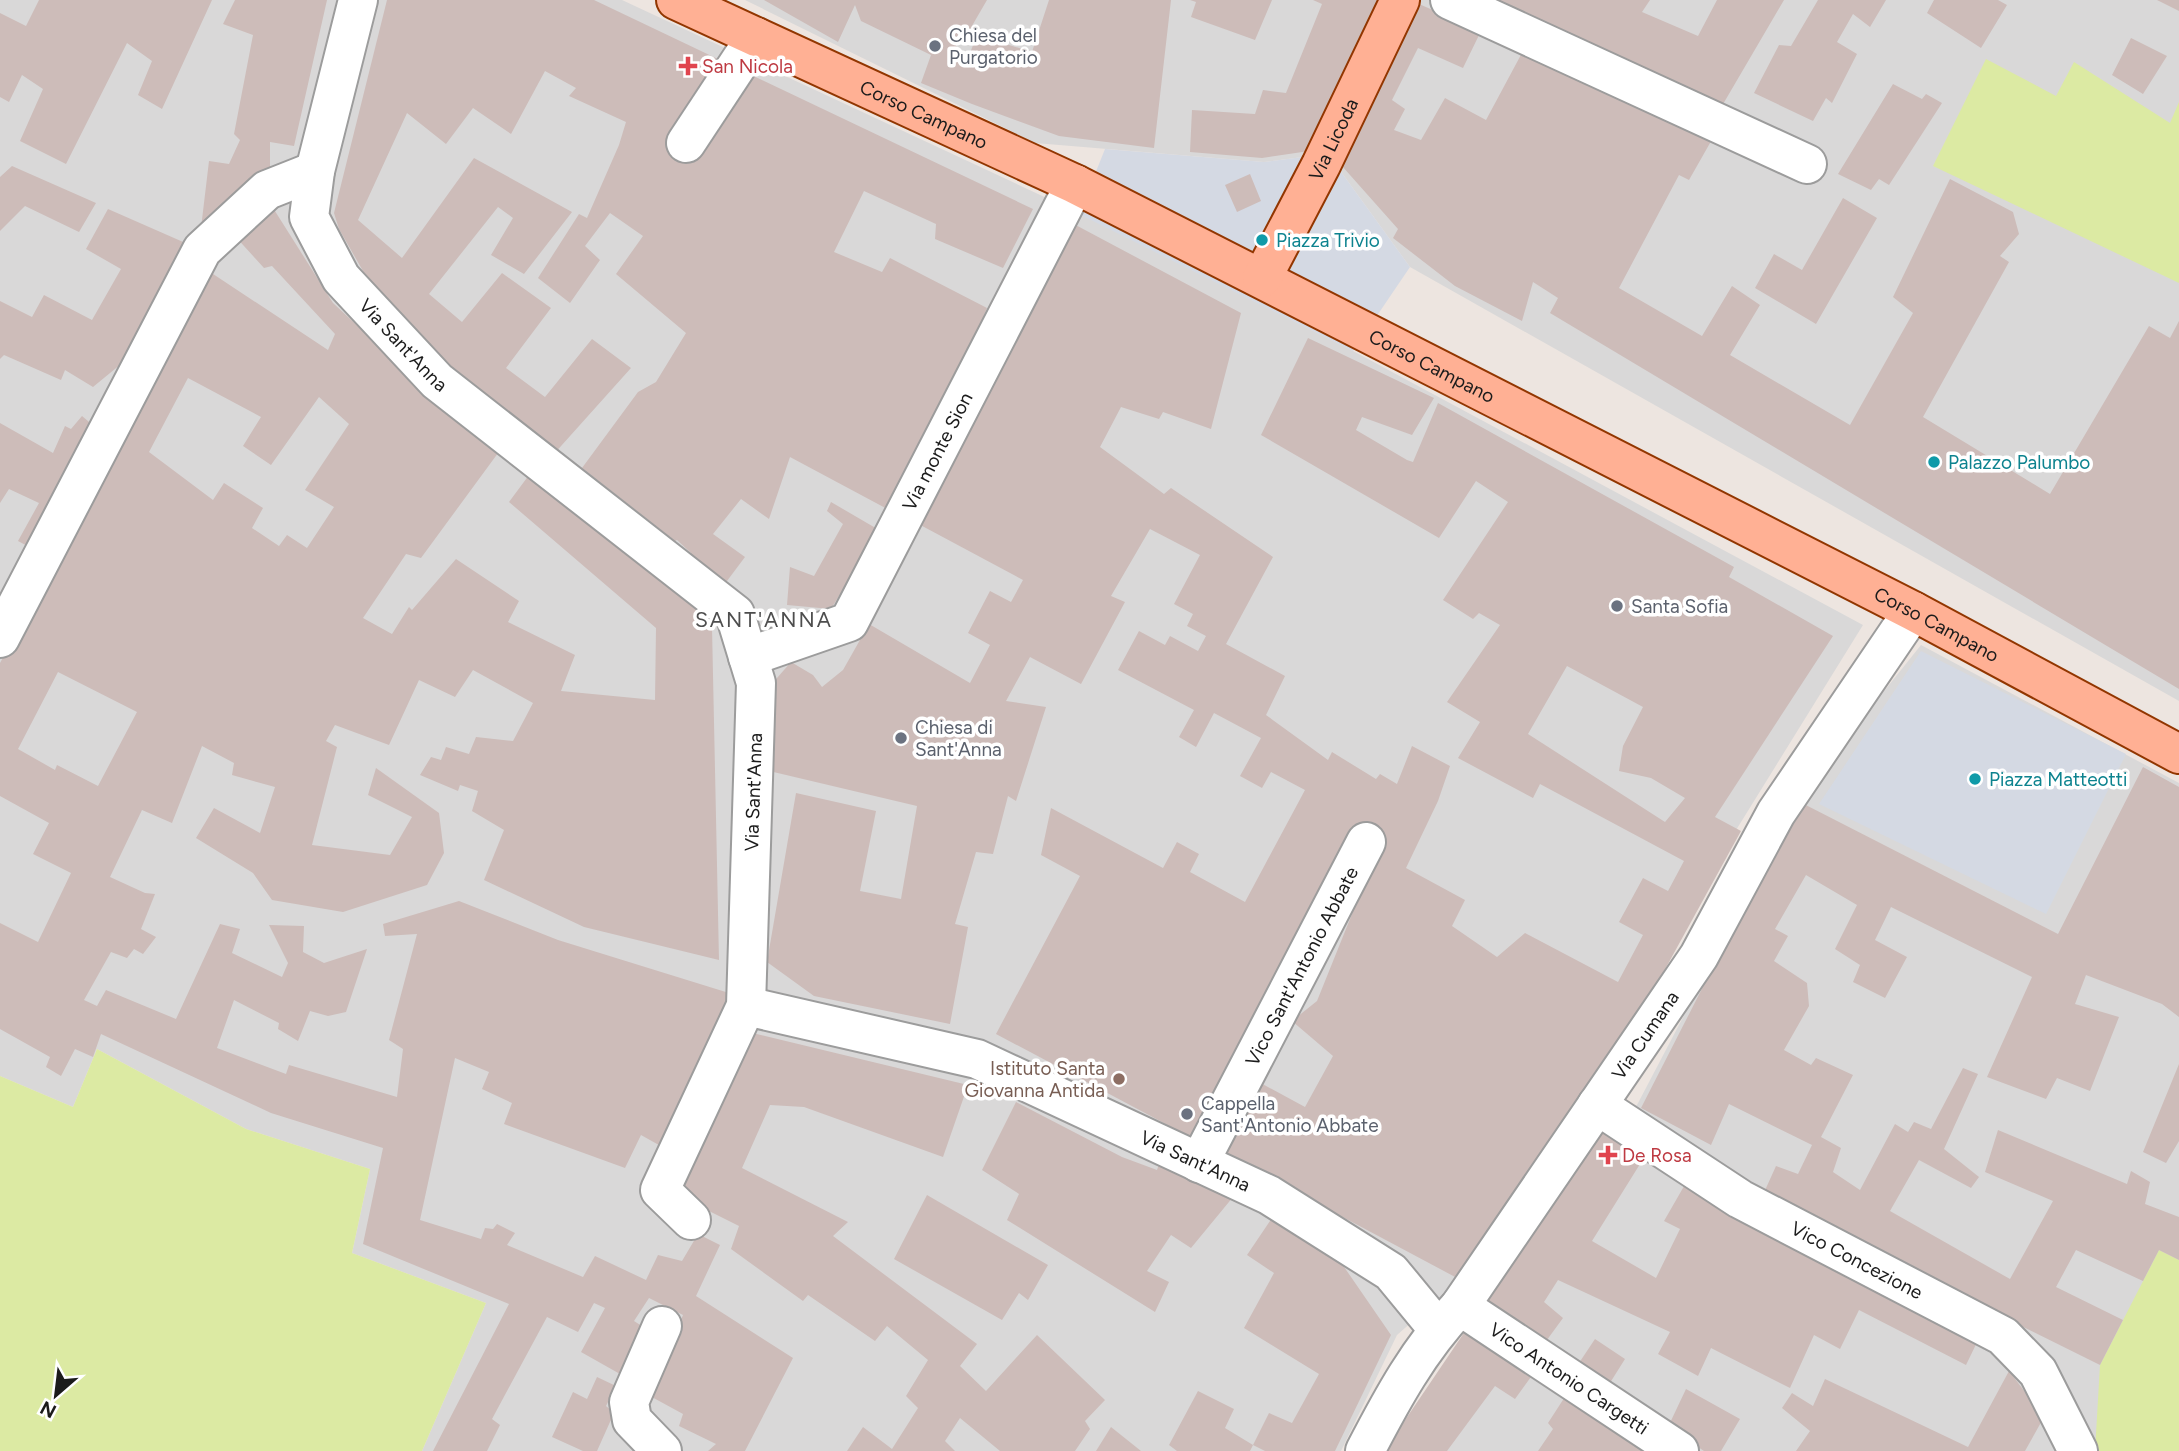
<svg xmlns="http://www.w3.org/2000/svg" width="2179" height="1451" font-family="Figtree,sans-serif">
  <rect width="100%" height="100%" fill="#ede5e0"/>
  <path fill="#d9d8d8" d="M0,0H622L1079,213L1353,351L1863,625L1455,1284L1397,1335L1341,1451H422L486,1303L352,1253L370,1169L246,1129L97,1049L73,1107L0,1076Z
    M745,0H1388L1318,155L1264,162L1035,143Z
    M1409,0H2179V701L1410,267L1339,169Z
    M1921,645L2179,783V1451H1412L1608,1127L1637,1105L1797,800Z"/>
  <path fill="#dceaa3" d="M1986,59L2056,96L2074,62L2170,123L2179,102V283L1933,166Z
    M97,1049L246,1129L370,1169L352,1253L486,1303L422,1451H0V1076L73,1107Z
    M2159,1250L2179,1260V1451H2095L2100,1365Z"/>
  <path fill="#d4d9e3" d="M1105,149L1264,162L1318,155L1339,169L1410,267L1353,351L1079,214Z
    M1921,651L2126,754L2046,914L1819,804Z"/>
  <path fill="#cdbcb9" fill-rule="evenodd" d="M39,0H212L162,109L138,95L152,61L127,43L66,164L20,141L43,89L22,75L9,102L0,97V13L26,26Z
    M235,0H327L294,146L270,142V168L208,230L201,228L209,161L229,164L240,140L234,134L253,35L223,24Z
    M387,0H594L1033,209L1003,268L935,239L936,224L864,191L834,252L882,272L890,258L987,308L941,420L891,511L790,457L769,519L741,499L713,534L745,557L724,585L684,557L691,553L677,540L675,541L582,468L638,392L656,382L686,333L616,274L643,236L610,213L585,246L600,260L570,303L538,278L579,214L587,218L619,145L626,122L569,96L576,88L545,71L511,134L473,108L446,144L407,113L358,220L402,258L474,158L572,212L524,274L491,255L513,218L498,207L429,294L462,322L502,273L551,308L506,368L545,397L592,339L631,368L553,455L387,313L339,229L334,213Z
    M764,0H987L969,31L953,38L965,66L977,35L1032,52L1049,0H1171L1154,148L1059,136L972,104L921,83L931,55L861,21L855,5L838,42Z
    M1190,0H1272L1255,40L1191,17L1196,2Z
    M1313,0H1381L1316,150L1262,158L1190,152L1192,110L1255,114L1263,90L1286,93L1322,4Z
    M1467,0H1650L1642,12L1698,36L1717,0H1784L1719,111Z
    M1818,0H1886L1870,27L1853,14L1837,42L1857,54L1832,103L1826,98L1813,121L1754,93L1779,45L1791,46Z
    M1934,0H1998L2007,5L1981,48L1927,13Z
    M2157,0H2179V11Z
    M1419,4L1481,31L1463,68L1418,48L1392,100L1405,109L1394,130L1421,140L1445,98L1486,120L1523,51L1714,136L1689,180L1679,175L1619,288L1702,336L1732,286L1760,305L1730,355L1850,425L1913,313L1893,297L1950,179L2013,212L2019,234L2000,256L2009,262L1923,417L2050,494L2149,326L2170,338L2179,321V689L1550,313L1558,298L1533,282L1522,321L1455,286L1393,238L1398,229L1342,166L1404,12Z
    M2131,38L2167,56L2143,94L2112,75Z
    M1893,84L1922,99L1926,94L1942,103L1889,185L1879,179L1871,190L1838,174Z
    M12,166L96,203L79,232L25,206L0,231V177Z
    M1250,174L1261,201L1237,212L1225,185Z
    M1843,198L1877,218L1816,324L1755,288L1774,254L1802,270Z
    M268,200L333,303L432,395L501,449L421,558L406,554L363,618L392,634L409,607L412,610L456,559L519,601L508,622L575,655L561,691L655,700L656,628L509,502L532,471L691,601L712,627L719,960L584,927L484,880L504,830L472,811L478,791L460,785L458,791L420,775L431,757L441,760L446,747L469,754L476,737L513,741L533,703L473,670L455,697L419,680L389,745L335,725L326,741L337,747L312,845L390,855L412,817L368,795L376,768L439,813L444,853L427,885L343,912L272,900L253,873L196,838L214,808L260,833L275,787L232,775L234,763L202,746L172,823L142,810L110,877L145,893L155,894L141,929L156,937L143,954L134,949L127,958L111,952L84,1000L97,1006L106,990L176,1019L220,924L240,929L232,953L282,977L288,963L269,925L304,926L303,952L324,963L367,949L346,1012L328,1016L310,1011L298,1041L278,1029L279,1023L234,1000L217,1048L286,1074L289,1065L397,1097L403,1049L389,1040L417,934L385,936L383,924L459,901L558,940L729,993L666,1149L641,1135L625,1168L504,1124L512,1103L482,1089L489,1072L455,1058L420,1220L481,1239L485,1228L493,1229L497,1224L515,1233L507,1245L583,1277L595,1256L646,1280L658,1255L682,1261L698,1234L720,1245L696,1296L793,1358L745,1451H708L716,1444L679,1426L683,1414L650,1396L683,1315L649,1298L634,1321L645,1328L620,1374L581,1352L605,1308L594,1303L578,1332L547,1317L492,1419L500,1425L487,1451H433L509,1304L363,1244L383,1148L271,1113L101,1034L93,1057L75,1049L61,1076L46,1067L50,1057L0,1029V923L38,942L71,873L33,854L49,823L0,796V663L52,567L204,268L328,350L335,334L272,266L264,268L234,235ZM188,378L261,417L243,446L271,465L319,397L349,424L305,490L334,507L307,548L287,535L279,546L252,528L263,508L224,483L213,500L149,452ZM58,672L137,712L98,786L57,765L55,770L18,749Z
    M108,209L190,245L121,364L93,387L65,370L61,380L4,355L0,359V301L32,317L44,295L92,320L121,269L86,249Z
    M1070,222L1241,313L1211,429L1163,412L1159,419L1121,407L1100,447L1164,494L1171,488L1273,557L1226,644L1285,676L1266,715L1328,760L1332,752L1376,779L1380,774L1397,784L1412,746L1450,766L1438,801L1406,868L1465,900L1452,926L1497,957L1525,933L1618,982L1643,935L1619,922L1643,878L1668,891L1684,861L1540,784L1533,798L1458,758L1480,722L1447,702L1500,625L1479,613L1473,619L1443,600L1508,502L1476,481L1439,538L1261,435L1308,338L1434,398L1412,435L1362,417L1356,430L1407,460L1413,462L1438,403L1734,567L1729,577L1833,636L1715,817L1741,831L1641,1013L1457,1278L1219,1151L1257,1081L1305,1107L1333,1056L1292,1021L1317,1001L1383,837L1194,1139L996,1034L1080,876L1041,855L1051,808L1163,868L1177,842L1199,854L1190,872L1245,902L1305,790L1271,772L1262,788L1240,776L1261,738L1214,713L1196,747L1179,737L1194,710L1118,670L1139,631L1165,645L1170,636L1198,651L1206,636L1187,626L1193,614L1174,604L1200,555L1150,529L1111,596L1125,602L1081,684L1030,657L1006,701L1046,707L1016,801L1008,796L993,854L976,852L955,924L968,927L950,1024L814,996L767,962L796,793L876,811L860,891L901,899L917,806L765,770L770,686L791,662L813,675L822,687L843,670L869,624L970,683L990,645L968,633L990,591L1011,602L1023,580L911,520ZM1567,666L1643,707L1623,746L1619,771L1651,778L1685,798L1665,822L1528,734Z
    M82,416L95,427L33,549L18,541L39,503L9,489L0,503V423L53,453L65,426L71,429Z
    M831,502L879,530L831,609L787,605L790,567L814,576L843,524L827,511Z
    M2143,767L2179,787V1017L2162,1004L2086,975L2075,1004L2119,1017L2090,1091L2057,1078L2046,1099L1987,1077L2032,977L1891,907L1875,940L1907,957L1885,998L1853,982L1860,965L1835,949L1857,905L1806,875L1775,929L1788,936L1774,961L1807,983L1809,1006L1784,1050L1811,1065L1816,1058L1853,1075L1821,1137L1841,1148L1833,1172L1860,1190L1895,1124L1908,1132L1914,1122L1931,1129L1963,1068L1978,1074L1944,1149L1979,1177L1971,1188L1919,1160L1890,1211L2010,1279L2053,1201L1985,1172L1998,1130L2127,1184L2131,1171L2150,1182L2145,1204L2179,1217V1260L2159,1250L2143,1281L2076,1250L2056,1287L2123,1320L2100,1365L1762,1197L1776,1166L1798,1174L1812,1145L1729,1104L1711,1145L1641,1108L1798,801L2058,934Z
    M748,1032L968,1085L943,1157L804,1107L770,1105L742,1168L848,1222L833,1236L977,1344L960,1366L986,1391L1037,1335L1105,1400L1085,1421L1090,1429L1075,1451H1000L960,1418L945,1441L955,1451H847L863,1427L892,1449L918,1408L906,1396L928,1360L887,1326L875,1341L808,1295L803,1301L731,1249L739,1226L687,1200L678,1190Z
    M2179,1064V1141L2166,1163L2143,1152Z
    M1016,1102L1122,1157L1157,1170L1162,1156L1238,1191L1191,1248L1171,1235L1147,1271L1169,1282L1155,1312L1007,1220L1019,1194L982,1170Z
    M1606,1127L1645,1156L1592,1241L1656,1278L1680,1229L1664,1221L1687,1181L1982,1332L1966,1365L1859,1310L1840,1349L1814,1335L1790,1388L1711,1348L1698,1376L1658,1354L1670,1332L1558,1280L1544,1302L1563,1318L1544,1344L1483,1299Z
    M927,1195L1048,1265L1028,1300L1019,1293L1002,1320L894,1259Z
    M1272,1218L1340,1261L1391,1335L1335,1451H1265L1253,1445L1269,1413L1292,1423L1319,1374L1244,1328L1274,1273L1247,1255Z
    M1470,1324L1536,1370L1515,1399L1495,1386L1447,1451H1387L1399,1429Z
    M1595,1339L1625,1359L1608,1386L1577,1366Z
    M2009,1371L2044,1417L2025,1451H1796L1810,1431L1782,1408L1792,1393L1813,1406L1825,1379L1968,1447Z
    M597,1377L616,1386L606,1406L614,1413L597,1451H583L552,1437L573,1392L587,1399Z
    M1570,1389L1663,1451H1538L1553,1429L1548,1423Z
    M1686,1389L1740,1419L1721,1451H1704L1668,1427Z
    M1198,1391L1234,1409L1225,1428L1253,1445L1250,1451H1177L1169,1445Z
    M1111,1427L1141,1451H1096Z"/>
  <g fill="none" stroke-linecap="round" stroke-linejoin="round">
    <g stroke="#9c9c9c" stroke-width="42">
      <g id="minor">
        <path id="s1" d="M358,0L315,171L309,217L341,278L437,381L735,614L756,683L746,1006L660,1190L691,1220"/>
        <path d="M1450,0L1807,164"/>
        <path d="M686,143L756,37"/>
        <path d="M0,638L202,250L267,190L315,171"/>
        <path id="s2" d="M748,657L849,622L1075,184"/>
        <path id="s3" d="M746,1006L977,1059L1269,1195L1391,1272L1438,1329"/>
        <path id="s4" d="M1597,1105L1740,1199L2003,1336L2038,1372L2078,1451"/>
        <path id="s5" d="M1199,1163L1366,842"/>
        <path id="s6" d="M1460,1306L1679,1451"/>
        <path d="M662,1451L632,1420L629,1402L662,1326"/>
        <path id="s7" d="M1365,1451C1392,1399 1419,1349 1460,1306L1699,956L1776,813L1913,611"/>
      </g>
    </g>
    <g stroke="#923600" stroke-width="42">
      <g id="major">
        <path id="s8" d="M676,0L1075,184L1913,611L2179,754"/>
        <path id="s9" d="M1262,278L1321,165L1400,0"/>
      </g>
    </g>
    <use href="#minor" stroke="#fff" stroke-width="38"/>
    <use href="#major" stroke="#ffb094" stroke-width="38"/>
  </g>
  <g fill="#6b7280" stroke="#fff" stroke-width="2.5">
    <circle cx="935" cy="46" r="7"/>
    <circle cx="1617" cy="606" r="7"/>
    <circle cx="901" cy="738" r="7"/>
    <circle cx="1187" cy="1114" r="7"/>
  </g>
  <g fill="#e0444e" stroke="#fff" stroke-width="2.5">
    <path d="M684.5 55.5h7v7h7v7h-7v7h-7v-7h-7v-7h7z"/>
    <path d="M1604.5 1144.5h7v7h7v7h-7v7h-7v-7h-7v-7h7z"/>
  </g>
  <g fill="#0f9aa8" stroke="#fff" stroke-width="2.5">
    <circle cx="1262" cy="240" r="7"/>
    <circle cx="1934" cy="462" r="7"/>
    <circle cx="1975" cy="779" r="7"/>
  </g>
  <circle fill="#8d6e63" stroke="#fff" stroke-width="2.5" cx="1119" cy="1079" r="7"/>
  <g text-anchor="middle" stroke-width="7" stroke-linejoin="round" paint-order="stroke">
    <g font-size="19" fill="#5b616d" stroke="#fff" text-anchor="start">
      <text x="949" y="42">Chiesa del<tspan x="949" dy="22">Purgatorio</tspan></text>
      <text x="1631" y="613">Santa Sofia</text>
      <text x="915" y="734">Chiesa di<tspan x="915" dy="22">Sant'Anna</tspan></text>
      <text x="1201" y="1110">Cappella<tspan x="1201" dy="22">Sant'Antonio Abbate</tspan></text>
    </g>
    <g font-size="19" fill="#be3a42" stroke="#fff" text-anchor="start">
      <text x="702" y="73">San Nicola</text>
      <text x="1622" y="1162">De Rosa</text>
    </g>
    <g font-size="19" fill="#1b1b1b" stroke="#fff">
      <text dy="7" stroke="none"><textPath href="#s8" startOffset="273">Corso Campano</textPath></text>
      <text dy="7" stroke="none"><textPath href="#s9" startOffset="156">Via Licoda</textPath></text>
      <text dy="7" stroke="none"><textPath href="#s1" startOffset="383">Via Sant'Anna</textPath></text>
      <text dy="7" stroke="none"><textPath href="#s8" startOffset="840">Corso Campano</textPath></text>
      <text dy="7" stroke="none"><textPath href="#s2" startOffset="299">Via monte Sion</textPath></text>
      <text dy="7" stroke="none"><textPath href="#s8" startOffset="1407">Corso Campano</textPath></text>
      <text transform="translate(753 792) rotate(-88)" y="7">Via Sant'Anna</text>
      <text dy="7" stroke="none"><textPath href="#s5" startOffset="222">Vico Sant'Antonio Abbate</textPath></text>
      <text dy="7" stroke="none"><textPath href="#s7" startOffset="502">Via Cumana</textPath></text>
      <text dy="7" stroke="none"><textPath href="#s3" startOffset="478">Via Sant'Anna</textPath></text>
      <text dy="7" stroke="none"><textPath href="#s4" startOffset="303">Vico Concezione</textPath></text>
      <text dy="7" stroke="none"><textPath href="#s6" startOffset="131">Vico Antonio Cargetti</textPath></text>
    </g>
    <g font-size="19" fill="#0d838f" stroke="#fff" text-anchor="start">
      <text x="1276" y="247">Piazza Trivio</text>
      <text x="1948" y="469">Palazzo Palumbo</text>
      <text x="1989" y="786">Piazza Matteotti</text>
    </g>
    <g font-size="19" fill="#785e54" stroke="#fff" text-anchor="end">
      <text x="1105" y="1075">Istituto Santa<tspan x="1105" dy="22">Giovanna Antida</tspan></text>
    </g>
    <g font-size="21" letter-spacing="2" fill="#4e4e4e" stroke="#fff">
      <text x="764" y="627">SANT'ANNA</text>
    </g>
  </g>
  <g transform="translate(56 1395) rotate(208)" stroke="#ffffff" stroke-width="5" paint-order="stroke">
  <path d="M0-5L12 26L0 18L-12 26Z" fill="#1b1b1b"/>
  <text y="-10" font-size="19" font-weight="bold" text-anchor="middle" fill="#1b1b1b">N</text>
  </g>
</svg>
